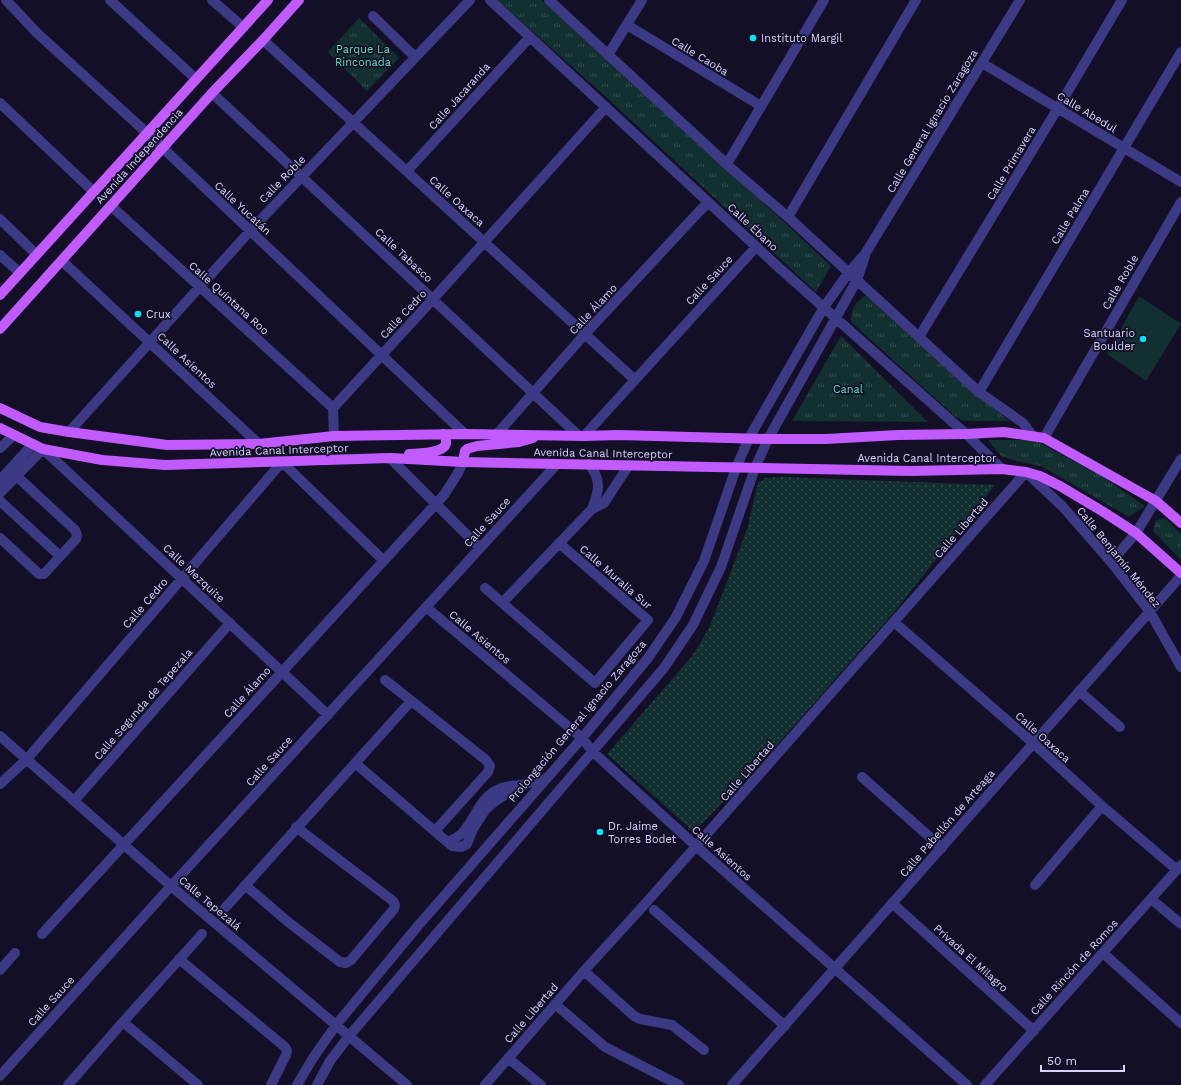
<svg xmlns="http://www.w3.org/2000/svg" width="1181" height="1085" font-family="'Work Sans',sans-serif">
  <defs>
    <pattern id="grass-dots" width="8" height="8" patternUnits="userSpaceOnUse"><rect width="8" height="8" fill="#12302f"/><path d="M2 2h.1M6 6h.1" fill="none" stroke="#344d4e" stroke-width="1.8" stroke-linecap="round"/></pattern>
    <pattern id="park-tufts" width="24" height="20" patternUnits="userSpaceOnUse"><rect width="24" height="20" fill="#12302f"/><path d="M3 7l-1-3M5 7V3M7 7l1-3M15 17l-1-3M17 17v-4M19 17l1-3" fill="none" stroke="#344d4e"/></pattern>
  </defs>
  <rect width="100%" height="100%" fill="#130f26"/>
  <path fill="url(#grass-dots)" d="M783,477L995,485L896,610L770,753L694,832L607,754L693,655L710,626L747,529L758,483L765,478Z"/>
  <path fill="url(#park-tufts)" d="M497,0H542L722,164L831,266L816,292L606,97Z
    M359,18L399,58L367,91L328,52Z
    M866,295H871L971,391L1010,421H964L956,417L851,322C852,308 853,304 866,295Z
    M841,336L928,422L792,421Z
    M988,440H1030L1040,443L1103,477L1145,506L1129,517L1041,466L1016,461L1001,456Z
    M1165,518L1181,534V560L1153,531L1156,520Z"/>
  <path fill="#12302f" d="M1139,296L1181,324L1146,381L1107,354Z"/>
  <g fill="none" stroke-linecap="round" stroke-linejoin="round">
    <path stroke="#3d3a85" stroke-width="10" d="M6,0L37,33L147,133L465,434
      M110,0L196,79
      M212,0L243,27
      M490,0L776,265L966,434L1002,469
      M549,0L732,169L788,217L979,392L1023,423L1032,435
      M373,16L415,57
      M627,25L761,106
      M263,40L634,379
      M608,55L642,0
      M982,63L1181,182
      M212,93L579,436
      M0,103L94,192
      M727,164L824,0
      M407,171L530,37
      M111,206L333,408
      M788,217L916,0
      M0,219L36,254
      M0,255L20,273
      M62,261L259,444
      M919,337L1058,108L1122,0
      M979,392L1181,52
      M69,432L250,231L470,0
      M497,434L585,334L708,202
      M334,436L333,408L433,299L606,107
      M584,436L756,247
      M1044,438L1181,202
      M0,448L14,435
      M390,458L480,548
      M589,464C602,480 599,491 592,509
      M0,480L33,444
      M0,493L43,449L328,715
      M0,501L60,556
      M0,538L39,574H44L76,539L77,535L75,530L10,470
      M1111,562L1136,533L1181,459
      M485,588L595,683L648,620L559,543
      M502,603L592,509L604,503L629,465
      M426,607L582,738L593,752L696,846L967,1085
      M894,622L1033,743L1102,806L1177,870
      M385,680L486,760L490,766L488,772L435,831
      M1079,691L1120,727
      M0,736L171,886L407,1085
      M355,763L452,846L461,847L467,844L473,829L485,810L493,803L519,785
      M862,777L942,848
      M0,784L27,759L282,462L383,560
      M74,801L230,623
      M448,842C453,839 459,837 463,832C476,818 479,799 497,790C506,785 512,786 521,785C529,783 537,781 545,779
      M245,885L287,921L340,962L346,963L351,960L394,909L395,905L393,901L296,827
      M1035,885L1102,806
      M1151,899L1181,924
      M892,903L1034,1031
      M225,908L411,701
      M654,910L785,1026
      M42,934L444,495L458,473L463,462
      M1103,953L1181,1023
      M179,959L285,1047L287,1051L286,1055L271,1085
      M0,970L15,953
      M584,971L634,1016L640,1019L672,1025L704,1050
      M555,1004L605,1047L679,1085
      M123,1022L198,1085
      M508,1058L541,1085
      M0,1076L171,886L557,464
      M68,1085L123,1022L202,934
      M297,1085L313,1058L336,1025L417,927L582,738L648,658L676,617L704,561L736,468L749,438L824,307L849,272L865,254L1020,0
      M317,1085L330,1061L349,1036L664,668L693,625L721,567L755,468L768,439L857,280L865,256
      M485,1085L584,971L645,904L1026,472L1063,507L1111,562L1150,612L1181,667
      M732,1085L1181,576
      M985,1085L1181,865"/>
    <path stroke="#c25bff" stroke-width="10" d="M0,295L268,0
      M0,329L212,93L263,40L299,0
      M0,408L40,427L69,432L167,445L259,444L334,436L465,434L584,436L619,435L768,439H826L898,435L966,434L1004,432L1044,438L1156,501L1181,523
      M0,428L43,449L102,460L165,465L390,458L463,462L911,471L1002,469L1026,472L1040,476L1060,486L1102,511L1136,533L1181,573
      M409,454C420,453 457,454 443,434
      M463,462L465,451L467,449L477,446L519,442L533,438"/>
  </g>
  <g fill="#00e5ff" stroke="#130f26" stroke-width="1.5">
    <circle cx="753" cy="38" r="4"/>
    <circle cx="138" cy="314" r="4"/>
    <circle cx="1143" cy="339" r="4"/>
    <circle cx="600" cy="832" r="4"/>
  </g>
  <g text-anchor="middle" stroke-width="3.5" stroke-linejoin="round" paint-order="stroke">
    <g font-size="11" fill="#d9d4ff" stroke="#130f26" text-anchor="start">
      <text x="761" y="42">Instituto Margil</text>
      <text x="146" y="318">Crux</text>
      <text x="1135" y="337" text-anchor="end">Santuario<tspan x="1135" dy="13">Boulder</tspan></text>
      <text x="608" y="830">Dr. Jaime<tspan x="608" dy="13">Torres Bodet</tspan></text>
    </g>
    <g font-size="11" fill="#5fe0c0" stroke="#130f26">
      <text x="363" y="53">Parque La<tspan x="363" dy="13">Rinconada</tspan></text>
      <text x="848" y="393">Canal</text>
    </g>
    <g font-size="11" fill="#d9d4ff" stroke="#130f26">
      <text transform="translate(700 56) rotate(31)" y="4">Calle Caoba</text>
      <text transform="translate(459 96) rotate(-48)" y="4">Calle Jacaranda</text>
      <text transform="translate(1087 112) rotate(31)" y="4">Calle Abedul</text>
      <text transform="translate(932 121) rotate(-59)" y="4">Calle General Ignacio Zaragoza</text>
      <text transform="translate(139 156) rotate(-48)" y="4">Avenida Independencia</text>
      <text transform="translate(1011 163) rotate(-59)" y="4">Calle Primavera</text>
      <text transform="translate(282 179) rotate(-46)" y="4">Calle Roble</text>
      <text transform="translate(457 201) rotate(42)" y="4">Calle Oaxaca</text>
      <text transform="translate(243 208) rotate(43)" y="4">Calle Yucatán</text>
      <text transform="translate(1070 216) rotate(-59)" y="4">Calle Palma</text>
      <text transform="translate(753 227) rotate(43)" y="4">Calle Ébano</text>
      <text transform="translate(404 255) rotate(43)" y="4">Calle Tabasco</text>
      <text transform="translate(709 280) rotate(-47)" y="4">Calle Sauce</text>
      <text transform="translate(1120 282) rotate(-60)" y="4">Calle Roble</text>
      <text transform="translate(229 298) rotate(42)" y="4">Calle Quintana Roo</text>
      <text transform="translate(593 309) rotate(-47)" y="4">Calle Álamo</text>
      <text transform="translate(403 314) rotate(-47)" y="4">Calle Cedro</text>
      <text transform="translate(187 360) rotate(43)" y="4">Calle Asientos</text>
      <text transform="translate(279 450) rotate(-2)" y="4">Avenida Canal Interceptor</text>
      <text transform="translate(603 453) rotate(1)" y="4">Avenida Canal Interceptor</text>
      <text x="927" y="462">Avenida Canal Interceptor</text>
      <text transform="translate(487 522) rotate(-48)" y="4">Calle Sauce</text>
      <text transform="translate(961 528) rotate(-49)" y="4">Calle Libertad</text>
      <text transform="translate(1119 557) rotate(51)" y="4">Calle Benjamín Méndez</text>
      <text transform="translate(194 573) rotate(43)" y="4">Calle Mezquite</text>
      <text transform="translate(616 577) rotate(41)" y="4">Calle Muralia Sur</text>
      <text transform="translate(145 603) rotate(-49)" y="4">Calle Cedro</text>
      <text transform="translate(480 637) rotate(40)" y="4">Calle Asientos</text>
      <text transform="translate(247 692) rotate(-48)" y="4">Calle Álamo</text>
      <text transform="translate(143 704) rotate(-49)" y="4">Calle Segunda de Tepezala</text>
      <text transform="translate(577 721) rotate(-50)" y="4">Prolongación General Ignacio Zaragoza</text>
      <text transform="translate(1043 737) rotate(42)" y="4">Calle Oaxaca</text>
      <text transform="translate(269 761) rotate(-48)" y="4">Calle Sauce</text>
      <text transform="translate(747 771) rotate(-49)" y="4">Calle Libertad</text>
      <text transform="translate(947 823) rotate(-49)" y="4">Calle Pabellón de Arteaga</text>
      <text transform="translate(722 853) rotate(42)" y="4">Calle Asientos</text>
      <text transform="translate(210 903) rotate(40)" y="4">Calle Tepezalá</text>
      <text transform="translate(971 958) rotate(42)" y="4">Privada El Milagro</text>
      <text transform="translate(1074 967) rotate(-48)" y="4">Calle Rincón de Romos</text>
      <text transform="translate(51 1001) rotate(-48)" y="4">Calle Sauce</text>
      <text transform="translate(531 1013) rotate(-49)" y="4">Calle Libertad</text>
    </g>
  </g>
  <path d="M1041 1065v6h83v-6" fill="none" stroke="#d9d4ff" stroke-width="2"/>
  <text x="1047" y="1065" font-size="12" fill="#d9d4ff" stroke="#130f26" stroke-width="3" paint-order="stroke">50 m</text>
</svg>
